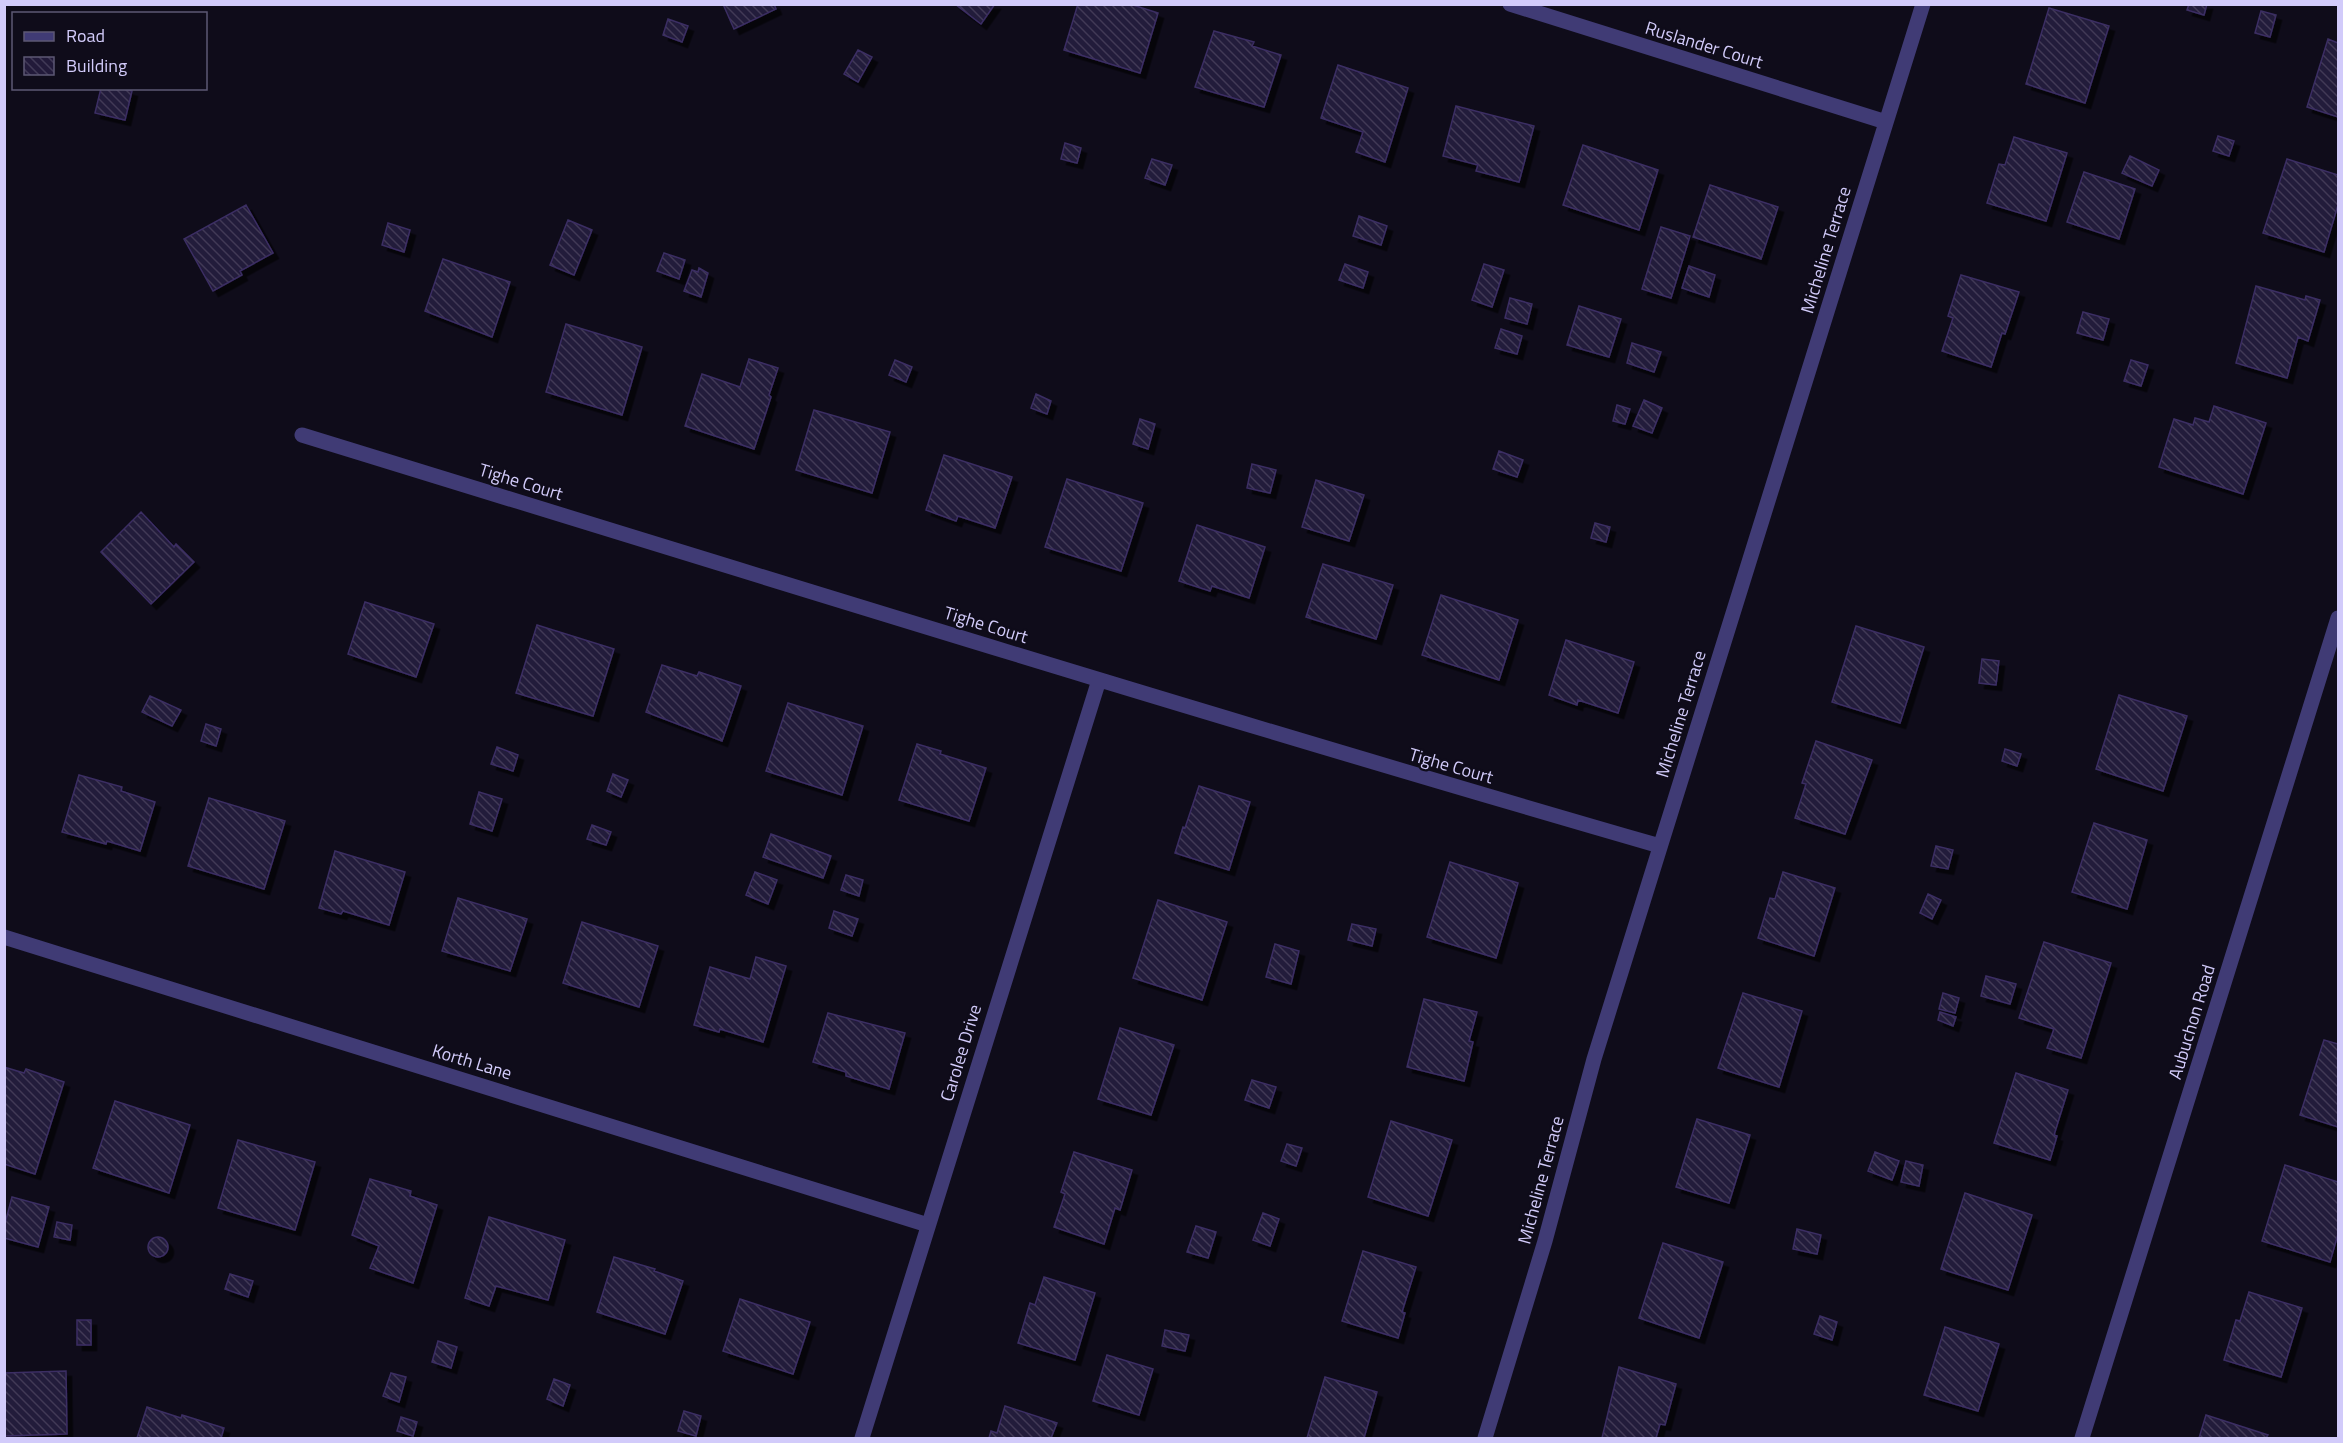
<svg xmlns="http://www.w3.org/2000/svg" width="2343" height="1443" font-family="'Titillium Web',sans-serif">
  <defs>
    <pattern id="building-back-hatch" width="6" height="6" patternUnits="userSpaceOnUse" patternTransform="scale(1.5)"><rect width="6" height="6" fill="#221a3a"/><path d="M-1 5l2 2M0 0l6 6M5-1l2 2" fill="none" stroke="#413a57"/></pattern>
    <filter id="shadow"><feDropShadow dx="5.5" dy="5.5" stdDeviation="0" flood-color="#0009"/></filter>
  </defs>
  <rect width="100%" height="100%" fill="#0f0c1a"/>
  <path fill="url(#building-back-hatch)" stroke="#3b2e63" stroke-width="1.5" filter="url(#shadow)" d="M723,4H774L776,9L734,29Z
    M955,4H995L981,24Z
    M1078,4H1130L1158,13L1140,73L1064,50Z
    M2189,4H2207L2204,15L2187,10Z
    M2049,8L2109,26L2085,103L2026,84Z
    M2261,11L2276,15L2270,37L2255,33Z
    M668,19L688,26L682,42L663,35Z
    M1214,31L1254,42L1252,46L1281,55L1264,107L1195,87Z
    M2328,39L2338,43V117L2307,107Z
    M858,50L872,57L858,82L844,74Z
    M1338,65L1408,88L1385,162L1356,152L1363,132L1321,118Z
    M101,88H120L132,91L125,120L95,113Z
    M1456,106L1534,126L1519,182L1476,171L1478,165L1443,156Z
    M2218,136L2234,141L2229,156L2213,151Z
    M2014,137L2067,153L2046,221L1987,203L1999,164L2005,165Z
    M1065,143L1081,148L1077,163L1061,159Z
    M1583,145L1658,170L1639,230L1563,205Z
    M2130,156L2159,170L2152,186L2122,173Z
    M1152,159L1172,165L1165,185L1145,178Z
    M2287,159L2338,175V205L2324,252L2263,233Z
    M2084,172L2135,189L2119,239L2067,222Z
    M1710,185L1778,207L1761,259L1693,237Z
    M246,205L273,253L240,271L242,275L213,291L184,239Z
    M1359,216L1387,226L1381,245L1353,236Z
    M568,220L592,230L574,275L550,265Z
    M388,223L410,230L404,252L382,245Z
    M1661,227L1690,236L1671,298L1642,289Z
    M664,253L685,260L679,279L657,271Z
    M443,259L510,282L492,337L425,311Z
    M1345,264L1368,272L1363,288L1339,280Z
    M1484,264L1504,270L1492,307L1472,300Z
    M1689,266L1715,275L1709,297L1682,288Z
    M699,268L708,273L701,297L684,291L692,270L698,272Z
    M1961,275L2019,292L2005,334L2002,333L1991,367L1942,351L1953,318L1948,316Z
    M2256,286L2305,300L2306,296L2320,300L2308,341L2298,337L2287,378L2236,363Z
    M1510,298L1532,304L1527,324L1505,318Z
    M1579,306L1621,319L1609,357L1567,345Z
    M2083,312L2109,319L2103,340L2077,333Z
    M566,324L642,347L622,415L546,392Z
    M1501,329L1522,336L1517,354L1495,348Z
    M1632,343L1661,352L1654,372L1627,363Z
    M749,359L778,368L769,395L771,397L754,449L685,426L702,374L740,387Z
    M895,360L912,367L906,382L889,375Z
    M2131,360L2148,365L2141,386L2124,381Z
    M1036,394L1051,401L1047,414L1031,408Z
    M1644,400L1662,408L1652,433L1633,426Z
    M1617,405L1630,409L1625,424L1613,421Z
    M2214,406L2266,423L2243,494L2159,467L2174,419L2193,425L2195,418L2209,422Z
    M814,410L890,432L872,493L796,470Z
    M1140,419L1155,424L1148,449L1133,444Z
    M1499,451L1523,460L1517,477L1493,469Z
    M944,455L1012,477L995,528L958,516L956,521L926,510Z
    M1252,464L1276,470L1270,493L1247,488Z
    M1067,479L1143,503L1121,571L1045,547Z
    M1316,480L1364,495L1349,541L1302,527Z
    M141,512L174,547L176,544L194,562L151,604L101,552Z
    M1595,523L1610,527L1606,542L1591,538Z
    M1197,525L1265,547L1249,598L1212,586L1210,591L1179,581Z
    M1323,564L1393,585L1376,639L1306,617Z
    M1441,595L1518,620L1499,680L1422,655Z
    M365,602L434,624L416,677L348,654Z
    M537,625L614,649L593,716L516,693Z
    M1856,626L1924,647L1900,723L1832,702Z
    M1566,640L1634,662L1618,713L1578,700L1577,705L1549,695Z
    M1982,659L1999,661L1996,685L1979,683Z
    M662,665L697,676L699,672L741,686L722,741L646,712Z
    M2119,695L2187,716L2163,791L2096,769Z
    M150,696L181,710L172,726L142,712Z
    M788,703L863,726L842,795L766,771Z
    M206,724L221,729L216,746L201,741Z
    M1816,741L1872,760L1845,834L1795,818L1806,784L1802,783Z
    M917,744L941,751L940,754L986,768L969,821L899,800Z
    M497,747L518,755L513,771L491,764Z
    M2005,749L2021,754L2017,766L2002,761Z
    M613,774L628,780L621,797L607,791Z
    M79,775L122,787L121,791L155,802L140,851L107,841L106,844L62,832Z
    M1199,786L1250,802L1229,870L1175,853L1183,827L1185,828Z
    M479,792L502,799L492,831L470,824Z
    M209,798L285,821L264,889L188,866Z
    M2094,823L2147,840L2127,909L2072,892Z
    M592,825L611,832L606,845L587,839Z
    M771,834L831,856L823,878L763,857Z
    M1936,846L1953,850L1948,869L1931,866Z
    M335,851L405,872L389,925L343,911L341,914L319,908Z
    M1450,862L1518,883L1496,958L1427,937Z
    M755,872L777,880L768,904L746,895Z
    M1783,872L1835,888L1814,956L1758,938L1770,898L1775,899Z
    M846,875L863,880L859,896L841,890Z
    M1928,894L1941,900L1932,919L1920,913Z
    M458,898L527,919L510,971L442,951Z
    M1158,900L1227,922L1202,1000L1133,978Z
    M834,911L858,919L852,936L829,928Z
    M582,922L658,946L639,1007L563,983Z
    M1352,924L1376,929L1372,946L1348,940Z
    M2044,942L2111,963L2081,1058L2047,1048L2054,1029L2019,1018Z
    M1275,944L1299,951L1291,984L1266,977Z
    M756,957L786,966L763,1042L720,1029L719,1032L694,1025L710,967L750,979Z
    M1986,976L2016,984L2010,1004L1981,996Z
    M1743,993L1802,1011L1779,1087L1718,1068Z
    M1943,993L1959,998L1955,1013L1939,1009Z
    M1424,999L1477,1012L1469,1041L1473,1042L1464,1081L1407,1067Z
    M1940,1012L1956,1017L1953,1026L1938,1020Z
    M828,1013L905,1033L889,1089L846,1076V1072L813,1062Z
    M1120,1028L1174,1045L1151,1115L1098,1099Z
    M2324,1040L2338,1044V1127L2300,1115Z
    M4,1067L24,1073L26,1069L64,1082L35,1174L4,1164Z
    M2016,1073L2068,1090L2054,1135L2057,1136L2050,1160L1994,1143Z
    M1252,1080L1276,1087L1269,1108L1245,1100Z
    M115,1101L190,1125L169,1193L93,1168Z
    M1697,1119L1750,1135L1729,1203L1676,1187Z
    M1391,1121L1452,1140L1428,1216L1368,1197Z
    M238,1140L315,1162L295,1230L218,1208Z
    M1287,1144L1302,1148L1296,1166L1281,1161Z
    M1074,1152L1132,1170L1120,1210L1115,1208L1104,1244L1054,1227L1065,1194L1061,1192Z
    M1875,1152L1899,1161L1892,1180L1868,1171Z
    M1906,1161L1923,1165L1919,1186L1901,1182Z
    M2285,1165L2338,1182V1234L2330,1262L2262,1241Z
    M370,1179L411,1191L410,1196L437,1205L413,1283L370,1268L379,1246L352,1235Z
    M1965,1193L2032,1215L2008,1290L1941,1269Z
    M12,1197L49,1207L38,1247L4,1238V1227Z
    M1263,1213L1279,1219L1270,1246L1253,1240Z
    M489,1217L565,1240L548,1300L496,1286L489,1306L465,1298Z
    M57,1222L72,1225L70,1240L54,1237Z
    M1196,1226L1216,1232L1208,1258L1187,1252Z
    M1797,1229L1821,1235L1817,1254L1793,1249Z
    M148 1247a10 10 0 1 1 20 0a10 10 0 1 1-20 0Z
    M1663,1243L1723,1262L1699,1338L1639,1318Z
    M1363,1251L1416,1267L1402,1312L1405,1313L1398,1338L1342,1321Z
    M614,1257L655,1269L654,1271L683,1281L665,1334L597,1312Z
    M230,1274L253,1281L248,1297L225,1289Z
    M1044,1277L1095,1293L1075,1360L1018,1343L1030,1303L1035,1305Z
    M2249,1292L2302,1308L2281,1377L2224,1360L2236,1320L2240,1321Z
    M740,1299L810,1322L793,1374L723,1351Z
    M1820,1316L1837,1322L1832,1340L1814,1334Z
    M77,1320H91V1345H77Z
    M1945,1327L1999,1344L1978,1411L1924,1395Z
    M1165,1330L1189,1335L1185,1351L1162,1346Z
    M438,1341L457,1347L451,1368L432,1362Z
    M1107,1355L1153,1369L1139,1415L1093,1401Z
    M1619,1367L1676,1384L1665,1425L1660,1424L1656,1438H1602Z
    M66,1371L67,1434L4,1436V1373Z
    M391,1373L406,1377L399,1402L383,1396Z
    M1325,1377L1377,1392L1364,1438H1307Z
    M554,1379L570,1385L563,1406L547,1399Z
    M1005,1406L1057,1423L1051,1438H989L991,1431L997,1433Z
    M147,1407L181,1418L182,1415L224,1428L221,1438H137Z
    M684,1411L701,1416L696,1436L678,1431Z
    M2206,1415L2268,1435L2266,1438H2199Z
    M401,1417L417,1422L413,1436L397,1431Z"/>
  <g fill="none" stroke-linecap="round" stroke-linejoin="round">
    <path stroke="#403b75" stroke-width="15" d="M1510,4L1886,122
      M302,435C754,574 1206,715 1660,846
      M4,937L928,1225
      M862,1438L1099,680
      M1485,1438L1545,1241L1594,1059L1923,4
      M2082,1438L2338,618"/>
  </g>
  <g text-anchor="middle" stroke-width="4.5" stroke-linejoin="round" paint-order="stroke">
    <g font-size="18" fill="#d2cbfa" stroke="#0f0c1a">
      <text transform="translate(1704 45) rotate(17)" y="6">Ruslander Court</text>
      <text transform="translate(1826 250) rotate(-73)" y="6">Micheline Terrace</text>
      <text transform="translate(521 482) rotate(17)" y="6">Tighe Court</text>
      <text transform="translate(986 625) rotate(17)" y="6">Tighe Court</text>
      <text transform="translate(1681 714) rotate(-73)" y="6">Micheline Terrace</text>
      <text transform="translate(1451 766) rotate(16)" y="6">Tighe Court</text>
      <text transform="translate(2192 1022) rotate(-73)" y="6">Aubuchon Road</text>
      <text transform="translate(961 1053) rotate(-73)" y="6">Carolee Drive</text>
      <text transform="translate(472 1062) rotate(17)" y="6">Korth Lane</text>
      <text transform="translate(1541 1180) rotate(-75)" y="6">Micheline Terrace</text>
    </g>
  </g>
  <rect width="2343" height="1443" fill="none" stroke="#d2cbfa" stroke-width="12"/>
  <rect x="12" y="12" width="195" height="78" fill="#0f0c1a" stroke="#5d5874" stroke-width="1.5"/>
  <rect x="24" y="32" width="30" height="9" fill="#403b75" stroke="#5d5874" stroke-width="1.5"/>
  <text x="66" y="42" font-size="18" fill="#d2cbfa">Road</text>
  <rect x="24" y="57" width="30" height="18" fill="url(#building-back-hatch)" stroke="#5d5874" stroke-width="1.5"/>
  <text x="66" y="72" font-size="18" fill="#d2cbfa">Building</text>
</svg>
